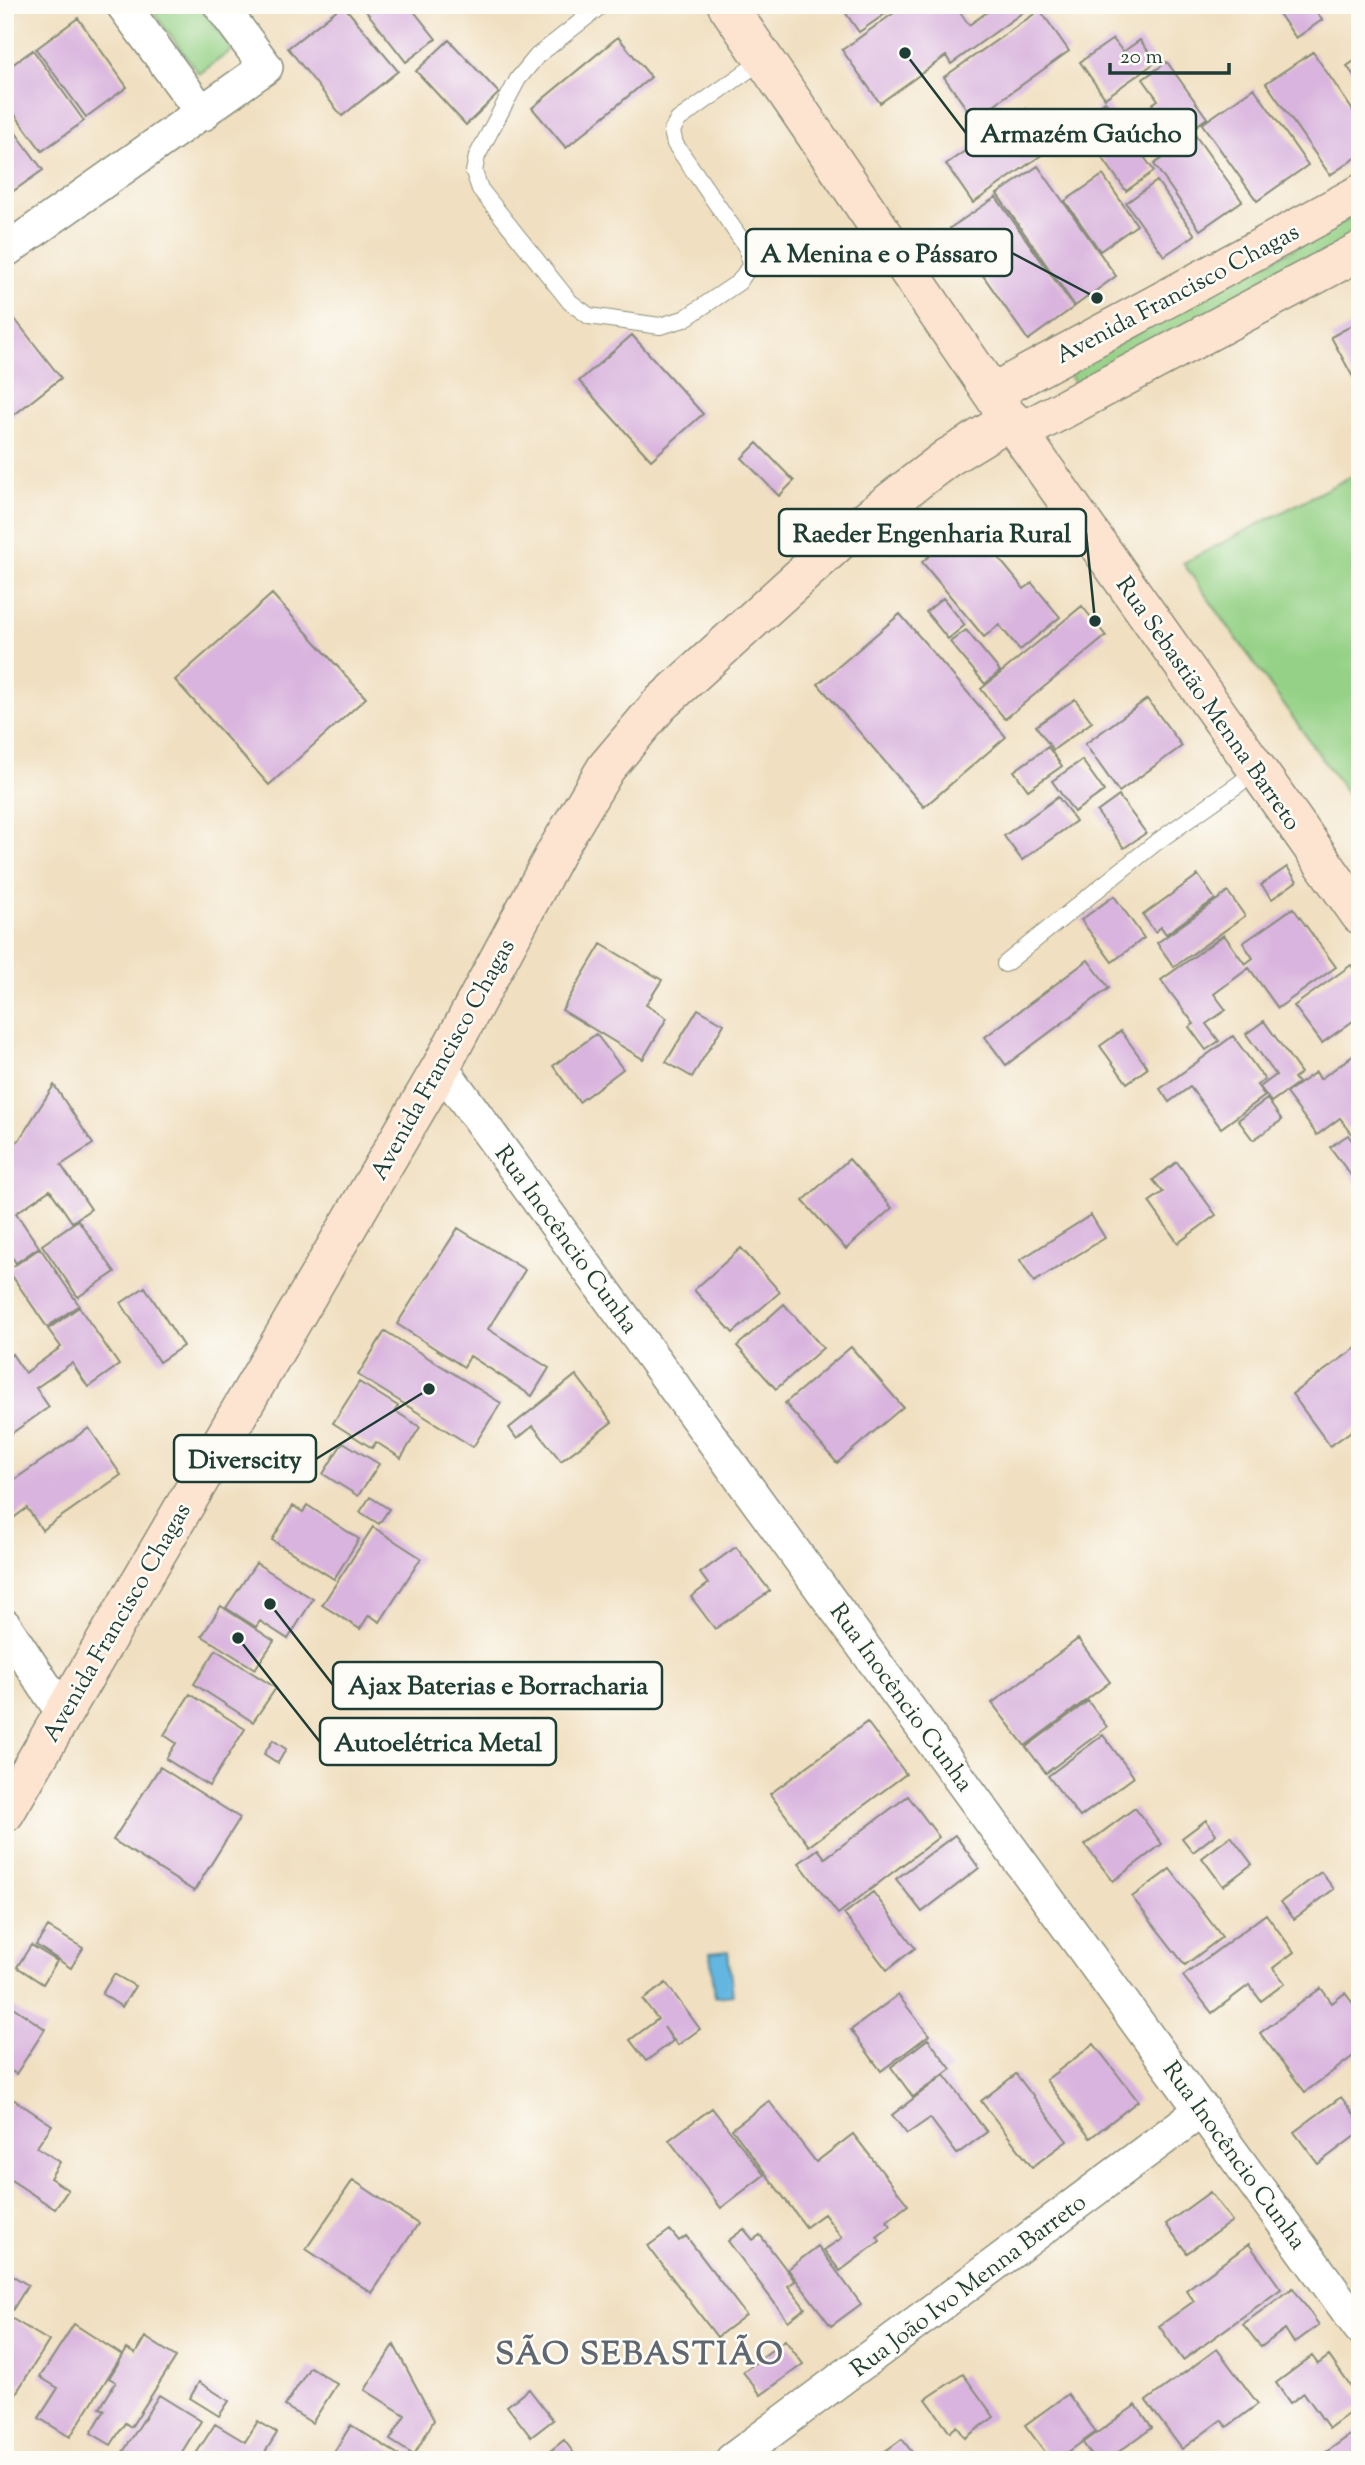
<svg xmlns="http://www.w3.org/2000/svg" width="1365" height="2465" font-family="'Sorts Mill Goudy',serif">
  <rect width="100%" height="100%" fill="#fdfcf7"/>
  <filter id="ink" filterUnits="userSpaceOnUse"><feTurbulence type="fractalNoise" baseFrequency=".0143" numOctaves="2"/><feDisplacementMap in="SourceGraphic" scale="14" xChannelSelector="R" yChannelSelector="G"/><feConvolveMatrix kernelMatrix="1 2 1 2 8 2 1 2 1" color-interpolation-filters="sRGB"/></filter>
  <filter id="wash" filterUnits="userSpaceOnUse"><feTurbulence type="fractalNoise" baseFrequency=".00686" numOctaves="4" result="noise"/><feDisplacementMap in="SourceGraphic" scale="28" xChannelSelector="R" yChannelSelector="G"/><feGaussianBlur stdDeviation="1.57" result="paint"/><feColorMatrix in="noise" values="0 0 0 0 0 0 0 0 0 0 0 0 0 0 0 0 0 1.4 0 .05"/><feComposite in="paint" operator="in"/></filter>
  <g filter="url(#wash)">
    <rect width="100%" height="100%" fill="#f0dfc0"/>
    <path fill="#95d186" stroke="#5a875d" stroke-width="2" d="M148,5H199L232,50L199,74Z
      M1360,213V237L1077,388L1067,370Z
      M1360,472V812L1183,563Z"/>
    <path fill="#64b6df" stroke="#427a8a" stroke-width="2" d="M728,1951L733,1995L715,1997L710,1953Z"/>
    <g id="blocks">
      <path fill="#d9b4de" d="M343,5L398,71L342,116L288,48Z
        M374,5H409L436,39L406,62L366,11Z
        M840,5H898L859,32Z
        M905,5H955L969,25L997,5H1033L951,64L946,56L880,103L842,50Z
        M1273,5H1312L1322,20L1296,38Z
        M1040,10L1069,51L974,119L944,77Z
        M78,18L127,87L86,117L36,49Z
        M618,37L651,77L566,148L532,108Z
        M1113,39L1123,52L1140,40L1156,62L1105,98L1080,62Z
        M449,40L499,93L466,125L416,71Z
        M33,50L84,121L42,151L5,101L8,89L5,70Z
        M1313,52L1360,121V155L1330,175L1266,83Z
        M1360,57V84L1347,66Z
        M1167,62L1207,118L1154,156L1134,127L1157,111L1152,104L1158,100L1143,79Z
        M1254,88L1308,165L1257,201L1202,124Z
        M1105,101L1154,171L1126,191L1088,137L1106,124L1095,109Z
        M1026,109L1053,147L973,203L946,164Z
        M5,118L43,170L5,197Z
        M1195,135L1242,201L1200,230L1154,164Z
        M1038,166L1116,276L1075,306L997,194Z
        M1103,175L1137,225L1100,251L1065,201Z
        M1157,181L1195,235L1164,256L1126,203Z
        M996,197L1074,307L1028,340L950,228Z
        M14,318L61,378L5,422V326Z
        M1360,321V390L1331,337Z
        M632,335L703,414L651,460L579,381Z
        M757,443L794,481L779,496L742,458Z
        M969,522L1024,589L1032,583L1060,617L1020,650L999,625L984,637L922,562Z
        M272,594L366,698L269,785L175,680Z
        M943,598L965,625L948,639L926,612Z
        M1082,606L1106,636L1005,719L981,689Z
        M900,614L1006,737L924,807L818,684Z
        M966,630L1000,671L985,684L950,642Z
        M1075,699L1092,722L1053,750L1036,726Z
        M1147,699L1182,746L1119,792L1085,744Z
        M1048,747L1062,766L1028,790L1014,771Z
        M1082,760L1104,791L1074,812L1052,781Z
        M1119,796L1146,833L1124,848L1097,812Z
        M1058,797L1076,821L1022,860L1004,836Z
        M1287,867L1297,881L1272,899L1261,885Z
        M1198,875L1215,899L1166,934L1161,927L1155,932L1143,915Z
        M1228,892L1245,916L1174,967L1157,943Z
        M1114,896L1144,938L1112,962L1081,920Z
        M1293,908L1336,967L1278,1008L1249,968L1214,994L1226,1010L1206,1024L1219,1041L1206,1050L1189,1027L1194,1024L1161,980L1224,935L1245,964L1253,958L1243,943Z
        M601,944L662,980L646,1005L667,1018L643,1059L562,1010Z
        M1088,960L1109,988L1006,1065L985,1037Z
        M1351,965L1360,976V1016L1322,1043L1294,1006Z
        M698,1009L724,1024L692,1077L666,1062Z
        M1264,1021L1301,1073L1294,1078L1298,1083L1271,1102L1260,1087L1276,1075L1246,1034Z
        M1121,1031L1148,1068L1127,1083L1100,1046Z
        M596,1034L623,1069L579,1102L553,1066Z
        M1233,1036L1265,1080L1257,1085L1265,1096L1221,1128L1190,1087L1169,1102L1160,1089Z
        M1360,1051V1130L1353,1135L1340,1118L1317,1135L1286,1093L1316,1072L1320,1079Z
        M54,1085L93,1144L61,1165L91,1209L72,1222L50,1190L16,1213L39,1247L16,1263L5,1247V1150L19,1140Z
        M1267,1099L1282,1120L1253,1140L1238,1120Z
        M1348,1135L1356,1146L1360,1143L1358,1185L1330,1147Z
        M849,1159L892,1208L846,1249L803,1201Z
        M1177,1162L1216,1215L1178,1243L1149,1202L1163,1192L1153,1180Z
        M1091,1215L1105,1238L1034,1282L1020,1260Z
        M78,1220L115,1272L78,1297L42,1245Z
        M458,1228L525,1270L488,1329L549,1368L532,1396L470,1356L464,1367L397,1324Z
        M40,1248L79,1305L47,1327L8,1270Z
        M741,1248L780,1292L733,1333L694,1290Z
        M145,1287L183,1346L159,1362L121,1303Z
        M784,1304L823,1348L776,1389L737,1346Z
        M79,1307L119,1365L88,1387L72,1363L36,1388L49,1407L5,1438V1359L12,1354L25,1373L61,1347L48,1329Z
        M385,1331L501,1403L473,1447L358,1375Z
        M1360,1345V1425L1330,1446L1292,1394Z
        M851,1347L903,1407L837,1463L785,1403Z
        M576,1375L612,1422L561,1461L533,1426L517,1439L509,1428Z
        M359,1382L398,1406L395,1411L420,1427L401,1458L376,1442L372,1448L333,1423Z
        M89,1428L121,1475L42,1530L27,1508L12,1519L5,1510V1486Z
        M343,1442L379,1464L358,1496L323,1474Z
        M370,1497L389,1509L379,1524L360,1512Z
        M307,1505L359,1539L334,1579L272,1540L293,1506L303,1512Z
        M373,1527L421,1558L380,1622L369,1615L360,1629L322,1605Z
        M736,1547L770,1591L715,1629L691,1597L708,1584L700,1573Z
        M256,1563L313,1599L288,1639L260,1621L256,1627L226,1608Z
        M221,1606L274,1641L255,1669L202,1636Z
        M1078,1639L1110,1682L1025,1746L992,1703Z
        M216,1650L276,1688L253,1722L194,1684Z
        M190,1694L245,1729L209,1786L166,1759L176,1743L164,1735Z
        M1088,1701L1107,1727L1046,1773L1026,1747Z
        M867,1722L906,1774L809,1846L770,1794Z
        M1103,1735L1134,1777L1080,1817L1048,1776Z
        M273,1740L286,1749L278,1763L264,1754Z
        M160,1767L240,1818L194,1891L113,1840Z
        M908,1796L939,1837L838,1914L799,1863L818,1849L825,1858Z
        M1135,1808L1162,1844L1113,1881L1085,1845Z
        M1206,1820L1216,1834L1193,1852L1182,1838Z
        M955,1835L979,1868L922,1912L896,1879Z
        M1231,1836L1252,1864L1223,1886L1202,1858Z
        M1170,1869L1222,1937L1185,1965L1132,1897Z
        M1321,1872L1334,1889L1294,1919L1281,1902Z
        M873,1892L915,1948L887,1970L844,1914Z
        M1266,1914L1294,1952L1273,1968L1285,1983L1261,2001L1249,1985L1212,2013L1183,1976Z
        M48,1927L83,1948L71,1968L36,1945Z
        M31,1945L57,1961L43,1984L17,1967Z
        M114,1974L135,1986L122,2007L102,1994Z
        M666,1983L700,2029L678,2045L664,2027L673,2041L646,2061L630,2040L658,2019L643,2000Z
        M1321,1988L1332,2003L1345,1993L1360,2013V2051L1305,2092L1260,2033Z
        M898,1995L929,2035L881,2071L851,2030Z
        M10,2005L45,2029L16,2074L5,2067V2012Z
        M928,2039L951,2069L913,2097L891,2067Z
        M1094,2044L1138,2101L1090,2138L1046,2080Z
        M1016,2074L1067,2141L1032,2167L981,2101Z
        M944,2075L987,2132L957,2154L930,2118L907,2134L892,2115Z
        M1341,2097L1360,2122V2132L1318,2164L1294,2132Z
        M13,2099L52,2125L37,2147L60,2162L50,2178L68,2190L55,2209L5,2176V2111Z
        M769,2101L816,2162L853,2134L908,2205L887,2221L891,2226L877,2237L880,2241L840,2271L824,2250L842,2238L824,2214L806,2227L732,2129Z
        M712,2108L764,2175L721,2208L669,2140Z
        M353,2180L418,2224L372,2293L306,2249Z
        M1210,2192L1232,2221L1187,2253L1166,2224Z
        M744,2229L753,2240L760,2235L795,2281L788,2286L805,2308L788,2321L728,2241Z
        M670,2230L679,2241L686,2236L746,2315L717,2337L648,2246Z
        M1249,2244L1281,2289L1183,2360L1159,2326L1194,2301L1186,2290Z
        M818,2246L861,2304L831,2326L788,2269Z
        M5,2271L28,2285L5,2322Z
        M1293,2288L1319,2325L1294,2343L1285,2329L1261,2347L1243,2324Z
        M11,2318L49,2341L13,2398L5,2393V2326Z
        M74,2324L122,2355L70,2437L39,2418L58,2388L40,2377Z
        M145,2337L176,2357L131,2427L125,2423L111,2445L91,2433L105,2410L100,2408L116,2382L109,2378L127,2349L135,2354Z
        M785,2340L803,2364L761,2395L743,2372Z
        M394,2345L434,2420L414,2455L390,2440L405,2415L365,2390Z
        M1217,2349L1258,2404L1227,2427L1221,2420L1182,2449L1146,2401Z
        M1312,2356L1318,2364L1329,2356L1360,2400V2405L1329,2428L1304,2393L1290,2403L1276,2383Z
        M310,2367L337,2384L312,2423L285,2406Z
        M963,2374L994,2417L965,2438L957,2426L950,2432L926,2399Z
        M199,2382L229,2401L219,2416L190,2398Z
        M529,2389L553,2420L531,2437L507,2406Z
        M1068,2394L1096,2432L1057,2460H1051L1025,2425Z
        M159,2395L201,2421L177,2460H118Z
        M1136,2405L1152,2428L1107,2460H1095L1083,2443Z
        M258,2421L277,2433L260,2460H250L238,2453L233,2460H192L215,2424L245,2442Z
        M351,2425L399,2455L397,2460H329Z
        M1360,2428V2460H1315Z
        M902,2439L918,2460H873Z
        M564,2440L579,2460H539Z"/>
    </g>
  </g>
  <g filter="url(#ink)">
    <use href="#blocks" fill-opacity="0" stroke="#888e7a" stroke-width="2"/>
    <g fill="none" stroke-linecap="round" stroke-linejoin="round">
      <g stroke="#888e7a" stroke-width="18">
        <path id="lane" d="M602,5L537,56L518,79L477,156L474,172L480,189L570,302L589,316L660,326L684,319L739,282L750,266L747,248L675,144L672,131L678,120L764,59
          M1005,964L1154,844L1257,771"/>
      </g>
      <g stroke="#888e7a" stroke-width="36">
        <path id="street" d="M123,5L203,114
          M5,251L266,67L220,5
          M441,1067L1360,2328
          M5,1626L62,1712
          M732,2460L1203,2109"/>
      </g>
      <g stroke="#888e7a" stroke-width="41">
        <path id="secondary" d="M727,5L1019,433L1360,915
          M994,392L1360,194
          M1019,433L1360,251
          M5,1813L441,1067L557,850L606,768L660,704L844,537L947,458L1011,419"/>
      </g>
      <use href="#lane" stroke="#fff" stroke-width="16"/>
      <use href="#street" stroke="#fff" stroke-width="33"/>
      <use href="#secondary" stroke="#fde4d1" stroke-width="38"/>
    </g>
  </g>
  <g text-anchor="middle" stroke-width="5" stroke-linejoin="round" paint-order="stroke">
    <g font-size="24" fill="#1f3d34" stroke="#fdfcf7">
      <text transform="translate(1177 293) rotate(-28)" y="8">Avenida Francisco Chagas</text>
      <text transform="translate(1209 703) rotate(55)" y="8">Rua Sebastião Menna Barreto</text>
      <text transform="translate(442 1059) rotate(-61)" y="8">Avenida Francisco Chagas</text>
      <text transform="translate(567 1239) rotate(54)" y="8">Rua Inocêncio Cunha</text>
      <text transform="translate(116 1622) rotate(-60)" y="8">Avenida Francisco Chagas</text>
      <text transform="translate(902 1697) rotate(54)" y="8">Rua Inocêncio Cunha</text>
      <text transform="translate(1235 2155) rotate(54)" y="8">Rua Inocêncio Cunha</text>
      <text transform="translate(968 2285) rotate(-37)" y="8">Rua João Ivo Menna Barreto</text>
    </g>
    <g font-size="32" font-weight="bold" letter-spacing="2" fill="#606770" stroke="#fdfcf7">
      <text x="640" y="2364">SÃO SEBASTIÃO</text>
    </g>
  </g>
  <path fill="none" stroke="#1f3d34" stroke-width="2.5" d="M905 53L966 133M1097 298L1012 253M1095 621L1086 533M429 1389L316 1459M270 1604L333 1685M238 1638L320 1742"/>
  <g fill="#1f3d34" stroke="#fdfcf7" stroke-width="2.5">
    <circle cx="905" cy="53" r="7"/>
    <circle cx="1097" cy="298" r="7"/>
    <circle cx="1095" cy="621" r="7"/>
    <circle cx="429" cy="1389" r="7"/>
    <circle cx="270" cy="1604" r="7"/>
    <circle cx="238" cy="1638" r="7"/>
  </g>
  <g fill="#fdfcf7" stroke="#1f3d34" stroke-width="2.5">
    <rect x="966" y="109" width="230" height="47" rx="7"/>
    <rect x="746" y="229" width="266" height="47" rx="7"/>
    <rect x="779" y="509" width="307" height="47" rx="7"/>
    <rect x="174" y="1435" width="142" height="47" rx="7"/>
    <rect x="333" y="1662" width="329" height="47" rx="7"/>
    <rect x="320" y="1718" width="236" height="47" rx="7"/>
  </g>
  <g font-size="26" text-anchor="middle" font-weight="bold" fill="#1f3d34">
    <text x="1081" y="142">Armazém Gaúcho</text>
    <text x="879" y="262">A Menina e o Pássaro</text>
    <text x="932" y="542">Raeder Engenharia Rural</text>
    <text x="245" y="1468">Diverscity</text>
    <text x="498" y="1694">Ajax Baterias e Borracharia</text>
    <text x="438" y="1751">Autoelétrica Metal</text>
  </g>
  <rect width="1365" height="2465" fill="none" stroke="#fdfcf7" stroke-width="28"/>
  <path d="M1110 63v10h119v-10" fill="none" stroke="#1f3d34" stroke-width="3.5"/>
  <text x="1120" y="63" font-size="21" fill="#1f3d34" stroke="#fdfcf7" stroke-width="5" paint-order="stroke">20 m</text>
</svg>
